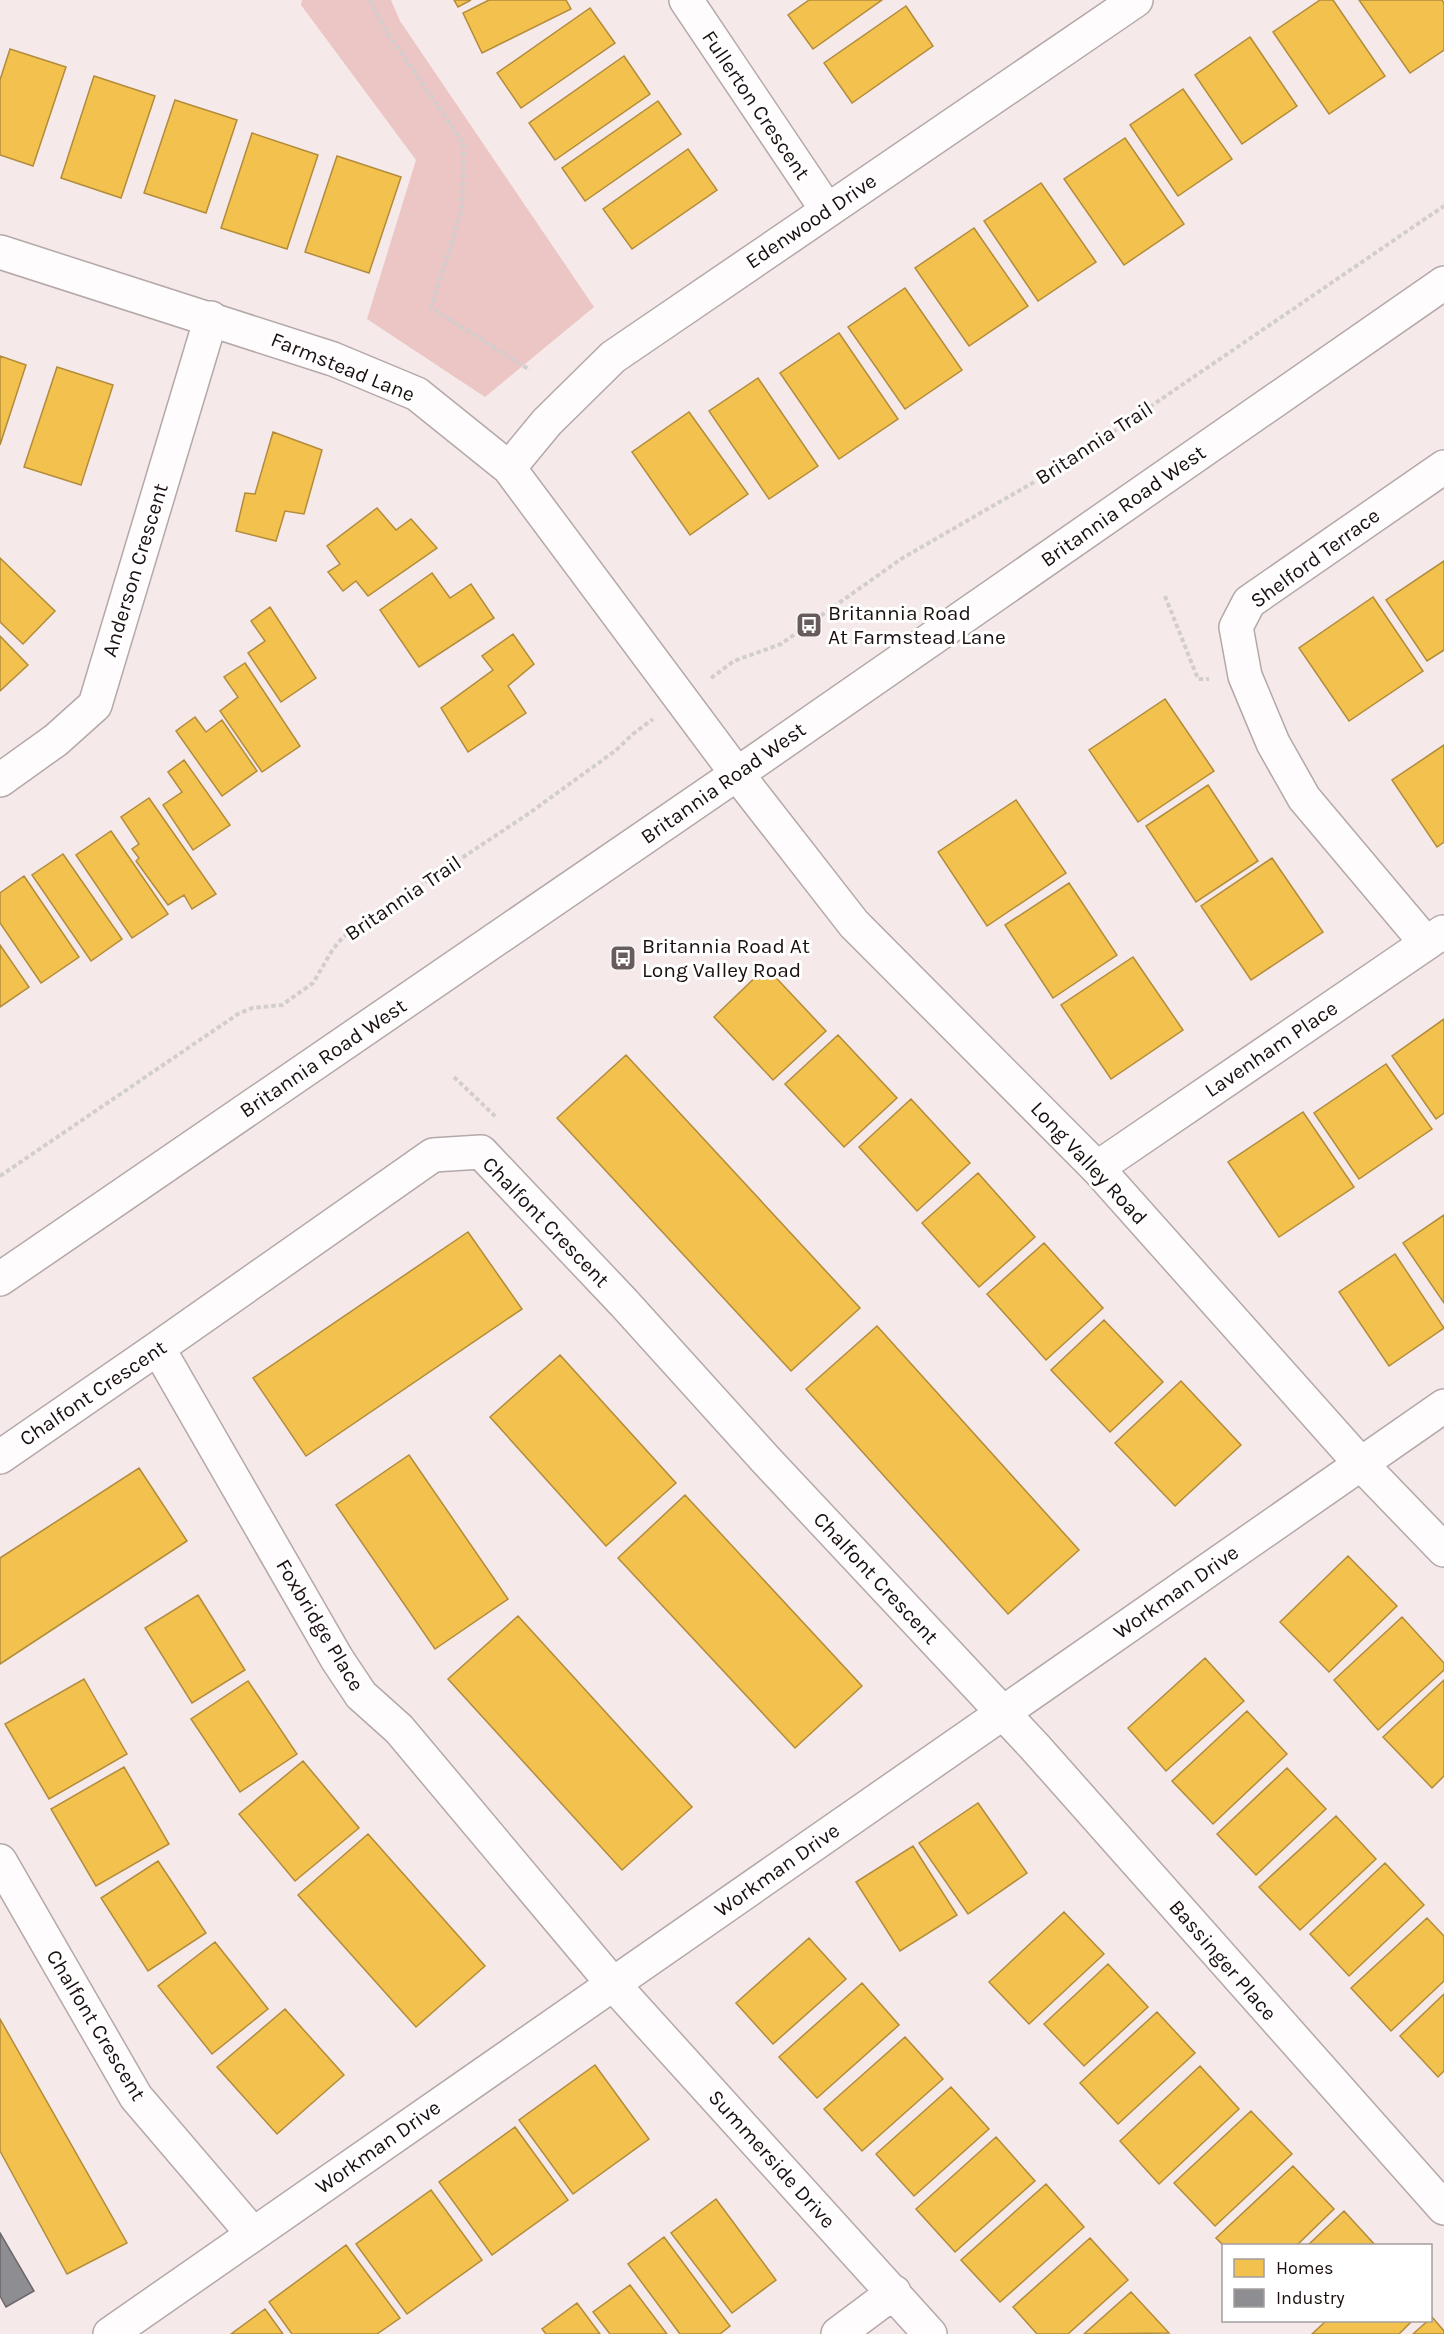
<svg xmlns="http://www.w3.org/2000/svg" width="1444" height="2334" font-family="Karla,sans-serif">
  <rect width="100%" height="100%" fill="#f6e9e9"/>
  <path fill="#ecc5c5" d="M302,0H391L400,21L594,307L485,397L367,319L416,160L301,5Z"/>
  <path fill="#f2c14e" stroke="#b28c3b" stroke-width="1.5" d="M454,0H471L458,7Z
    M489,0H566L571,9L482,53L463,13Z
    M809,0H882L813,49L788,15Z
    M1320,0H1333L1385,76L1329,114L1273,32Z
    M1359,0H1442L1444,3V50L1410,73Z
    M906,6L933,46L852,103L824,63Z
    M590,8L615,43L521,108L497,73Z
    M1250,37L1297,106L1242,144L1195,75Z
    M10,49L66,67L33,166L0,155V80Z
    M624,56L650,94L555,160L529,123Z
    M94,76L155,96L121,198L61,178Z
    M1183,89L1232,159L1178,196L1130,125Z
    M175,100L237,120L206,213L144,193Z
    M658,101L681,134L585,201L562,168Z
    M252,133L318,155L287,249L221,228Z
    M1125,138L1184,224L1124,265L1064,179Z
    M688,149L717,190L632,249L603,209Z
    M337,156L401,177L369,273L305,252Z
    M1041,183L1096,262L1038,301L984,221Z
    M974,228L1028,306L969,346L915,268Z
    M905,288L962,370L905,409L848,327Z
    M839,333L898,419L839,459L780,373Z
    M0,356L26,365L0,445Z
    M57,367L113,385L81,485L24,467Z
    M758,378L818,466L769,499L709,411Z
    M689,412L748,494L690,535L632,452Z
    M273,432L322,450L304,514L285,511L276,541L236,531L245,493L255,494Z
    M377,508L396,530L411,519L437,548L368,596L356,581L343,591L328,572L340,564L327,546Z
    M0,558L55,611L23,644L0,622Z
    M1444,561V650L1427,661L1386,600Z
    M432,573L450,598L471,584L494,618L419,667L380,610Z
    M1373,597L1423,671L1349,721L1299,648Z
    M270,607L316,678L281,702L248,653L265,641L251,621Z
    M513,634L534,664L508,686L526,713L468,752L441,708L493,670L482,656Z
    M0,636L28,665L0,691Z
    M245,663L300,746L262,772L220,711L238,697L224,677Z
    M1165,699L1214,771L1138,822L1089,750Z
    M195,717L206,732L222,720L257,771L222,796L176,731Z
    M1444,745V842L1437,847L1392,780Z
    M184,760L230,825L193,850L163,805L182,792L168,772Z
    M1208,785L1258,861L1196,902L1146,826Z
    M149,798L216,894L192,909L184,895L168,905L136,861L139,858L132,849L139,844L121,817Z
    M1016,800L1066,873L987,926L938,852Z
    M111,831L168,914L132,938L76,855Z
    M63,854L122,939L91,961L32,875Z
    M1272,858L1323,932L1251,980L1201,906Z
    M24,876L79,957L41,983L0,923V893Z
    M1069,883L1117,955L1053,998L1005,925Z
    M0,945L29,987L0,1007Z
    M1133,957L1183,1030L1111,1079L1061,1005Z
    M766,967L826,1031L773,1080L714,1017Z
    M1444,1019V1113L1436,1119L1392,1056Z
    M838,1035L897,1098L844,1147L785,1084Z
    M626,1055L860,1308L791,1371L557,1118Z
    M1386,1064L1432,1129L1359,1179L1314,1113Z
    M911,1099L970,1163L917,1211L859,1147Z
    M1303,1112L1354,1187L1279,1237L1228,1162Z
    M978,1173L1035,1237L979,1287L922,1223Z
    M1444,1215V1303L1403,1243Z
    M468,1232L522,1309L306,1456L253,1378Z
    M1044,1243L1103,1308L1046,1360L987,1294Z
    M1395,1254L1444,1328L1389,1366L1339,1292Z
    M1104,1320L1163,1382L1110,1432L1051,1370Z
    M877,1326L1079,1550L1008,1614L806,1389Z
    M560,1355L676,1483L606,1546L490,1417Z
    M1181,1381L1241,1445L1175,1506L1115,1443Z
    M409,1455L508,1599L435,1649L336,1505Z
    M139,1468L187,1541L0,1664V1558Z
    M685,1495L862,1686L795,1748L618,1558Z
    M1348,1556L1397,1606L1329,1672L1280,1622Z
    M198,1595L245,1670L192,1703L145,1628Z
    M518,1616L692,1807L622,1870L448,1679Z
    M1402,1617L1444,1663V1670L1378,1730L1334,1680Z
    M1205,1658L1244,1701L1166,1771L1128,1728Z
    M84,1679L127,1754L49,1799L5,1724Z
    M1444,1680V1776L1432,1788L1383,1737Z
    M248,1681L297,1754L240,1792L191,1719Z
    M1247,1711L1287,1754L1213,1824L1172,1781Z
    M303,1761L359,1828L295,1881L239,1814Z
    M124,1767L169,1844L96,1886L51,1809Z
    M1287,1768L1326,1809L1256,1875L1217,1834Z
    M978,1803L1027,1873L968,1914L919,1843Z
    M1336,1816L1376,1859L1300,1930L1259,1887Z
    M368,1834L485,1966L416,2027L298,1895Z
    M913,1846L957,1915L900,1951L856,1882Z
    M158,1861L206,1933L148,1971L101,1898Z
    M1385,1863L1424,1905L1349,1976L1310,1934Z
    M1064,1912L1104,1954L1029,2024L989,1982Z
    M1427,1918L1444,1936V1981L1391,2031L1351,1988Z
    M809,1938L846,1979L773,2044L736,2003Z
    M215,1942L268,2009L212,2054L158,1986Z
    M1108,1964L1148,2007L1084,2066L1044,2024Z
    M862,1983L899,2025L817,2098L779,2057Z
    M1444,1994V2071L1438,2077L1400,2036Z
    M285,2009L344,2075L277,2134L217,2067Z
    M1157,2012L1195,2053L1118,2124L1080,2083Z
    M0,2019L127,2243L67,2274L0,2151Z
    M905,2037L943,2079L862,2151L824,2109Z
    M595,2065L649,2139L573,2194L519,2120Z
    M1200,2066L1239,2109L1159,2184L1120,2141Z
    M951,2087L989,2129L914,2196L876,2154Z
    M1251,2111L1292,2154L1215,2226L1174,2183Z
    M515,2127L568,2200L492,2255L439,2182Z
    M996,2137L1035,2181L955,2252L916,2209Z
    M1293,2166L1334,2209L1296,2246H1224L1216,2238Z
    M1046,2184L1084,2227L1000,2302L961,2260Z
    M431,2190L482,2260L407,2314L356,2244Z
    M716,2199L776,2280L732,2313L671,2233Z
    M1344,2211L1376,2246H1307Z
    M664,2237L730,2326L720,2334H680L628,2264Z
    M1090,2238L1128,2280L1068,2334H1037L1013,2307Z
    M346,2245L400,2318L377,2334H292L269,2302Z
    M630,2285L667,2334H610L593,2312Z
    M1131,2292L1169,2333L1084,2334Z
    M577,2303L600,2334H546L542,2329Z
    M265,2309L283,2334H231Z
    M1432,2317L1444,2331V2334H1413Z
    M1327,2320H1413L1399,2334H1312Z"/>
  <path fill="#8d8d92" stroke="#6b676b" stroke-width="1.5" d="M0,2233L34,2291L6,2307L0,2296Z"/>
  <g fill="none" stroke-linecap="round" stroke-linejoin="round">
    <g stroke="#b4a8a8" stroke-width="36">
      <path id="minor" d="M686,0L827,210
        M0,780L56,740L95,705L211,318
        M1426,943L1304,798L1273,743L1245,676L1236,627L1249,602L1444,467
        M1097,1168L1443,932
        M158,1348L337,1659L361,1695L399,1729L613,1984L930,2334
        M0,1457L158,1348L433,1155L481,1152L624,1303L766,1460L1034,1746L1444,2208
        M0,1861L136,2097L253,2234
        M838,2334L894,2292"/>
    </g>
    <g stroke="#b4a8a8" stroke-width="36">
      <path id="tertiary" d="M0,252L333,359L417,394L509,468L737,774L854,924L1097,1168L1360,1463L1444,1550
        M509,468L547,422L613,357L1136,0
        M110,2334L1444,1406"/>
    </g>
    <g stroke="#b4a8a8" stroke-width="36">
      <path id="secondary" d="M0,1279L737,774L1444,283"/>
    </g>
    <path stroke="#d2cece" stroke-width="4" stroke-dasharray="4.5 3" stroke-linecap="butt" d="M370,0L386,31L464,144L462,208L431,308L530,370
      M1165,596L1198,679H1209
      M711,678L734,661L781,644L901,559L1072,460L1444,206
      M454,1077L497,1118
      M0,1176L238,1014L252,1008L282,1005L313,983L333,949L343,937L528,814L615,751L633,734L653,719"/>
    <use href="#minor" stroke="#fefcfc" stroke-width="33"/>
    <use href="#tertiary" stroke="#fefcfc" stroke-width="33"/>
    <use href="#secondary" stroke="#fefcfc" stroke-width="33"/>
  </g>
  <defs>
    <g id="bus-square" transform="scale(1.35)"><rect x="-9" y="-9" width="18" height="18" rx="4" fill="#685b5b" stroke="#fff"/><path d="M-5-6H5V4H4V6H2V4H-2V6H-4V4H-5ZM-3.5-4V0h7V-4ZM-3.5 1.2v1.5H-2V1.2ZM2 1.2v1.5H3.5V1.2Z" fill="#fff"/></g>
  </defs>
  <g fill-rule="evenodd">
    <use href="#bus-square" x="809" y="625"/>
    <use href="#bus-square" x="623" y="958"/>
  </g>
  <g text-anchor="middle" stroke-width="6" stroke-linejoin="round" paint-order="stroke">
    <g font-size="21" fill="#1b0f0f" stroke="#fff">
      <text transform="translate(756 105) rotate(56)" y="7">Fullerton Crescent</text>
      <text transform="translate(811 221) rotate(-34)" y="7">Edenwood Drive</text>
      <text transform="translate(343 367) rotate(22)" y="7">Farmstead Lane</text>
      <text transform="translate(1094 443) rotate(-33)" y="7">Britannia Trail</text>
      <text transform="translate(1123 506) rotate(-35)" y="7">Britannia Road West</text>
      <text transform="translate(1315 558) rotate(-36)" y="7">Shelford Terrace</text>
      <text transform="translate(135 570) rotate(-73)" y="7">Anderson Crescent</text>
      <text transform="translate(723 783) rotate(-35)" y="7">Britannia Road West</text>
      <text transform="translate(403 898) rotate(-34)" y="7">Britannia Trail</text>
      <text transform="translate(1271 1049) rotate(-34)" y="7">Lavenham Place</text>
      <text transform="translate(323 1058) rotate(-34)" y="7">Britannia Road West</text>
      <text transform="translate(1089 1163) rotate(47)" y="7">Long Valley Road</text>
      <text transform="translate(546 1222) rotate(46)" y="7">Chalfont Crescent</text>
      <text transform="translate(93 1393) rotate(-34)" y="7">Chalfont Crescent</text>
      <text transform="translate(876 1578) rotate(47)" y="7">Chalfont Crescent</text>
      <text transform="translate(1176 1592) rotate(-35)" y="7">Workman Drive</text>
      <text transform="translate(320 1625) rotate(59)" y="7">Foxbridge Place</text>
      <text transform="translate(777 1870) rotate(-35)" y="7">Workman Drive</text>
      <text transform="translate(1223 1960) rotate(49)" y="7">Bassinger Place</text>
      <text transform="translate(96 2025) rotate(59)" y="7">Chalfont Crescent</text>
      <text transform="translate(378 2147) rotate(-35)" y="7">Workman Drive</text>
      <text transform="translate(772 2159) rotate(48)" y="7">Summerside Drive</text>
    </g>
    <g font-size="21" fill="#1b0f0f" stroke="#fff" text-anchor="start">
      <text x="828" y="620">Britannia Road<tspan x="828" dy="24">At Farmstead Lane</tspan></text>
      <text x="642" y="953">Britannia Road At<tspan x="642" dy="24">Long Valley Road</tspan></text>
    </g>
  </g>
  <rect x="1222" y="2244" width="210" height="78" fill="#ffffff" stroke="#a49f9f" stroke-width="1.5"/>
  <rect x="1234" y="2259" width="30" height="18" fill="#f2c14e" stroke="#a49f9f" stroke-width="1.5"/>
  <text x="1276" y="2274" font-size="18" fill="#1b0f0f">Homes</text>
  <rect x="1234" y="2289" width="30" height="18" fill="#8d8d92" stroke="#a49f9f" stroke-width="1.5"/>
  <text x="1276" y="2304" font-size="18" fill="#1b0f0f">Industry</text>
</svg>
